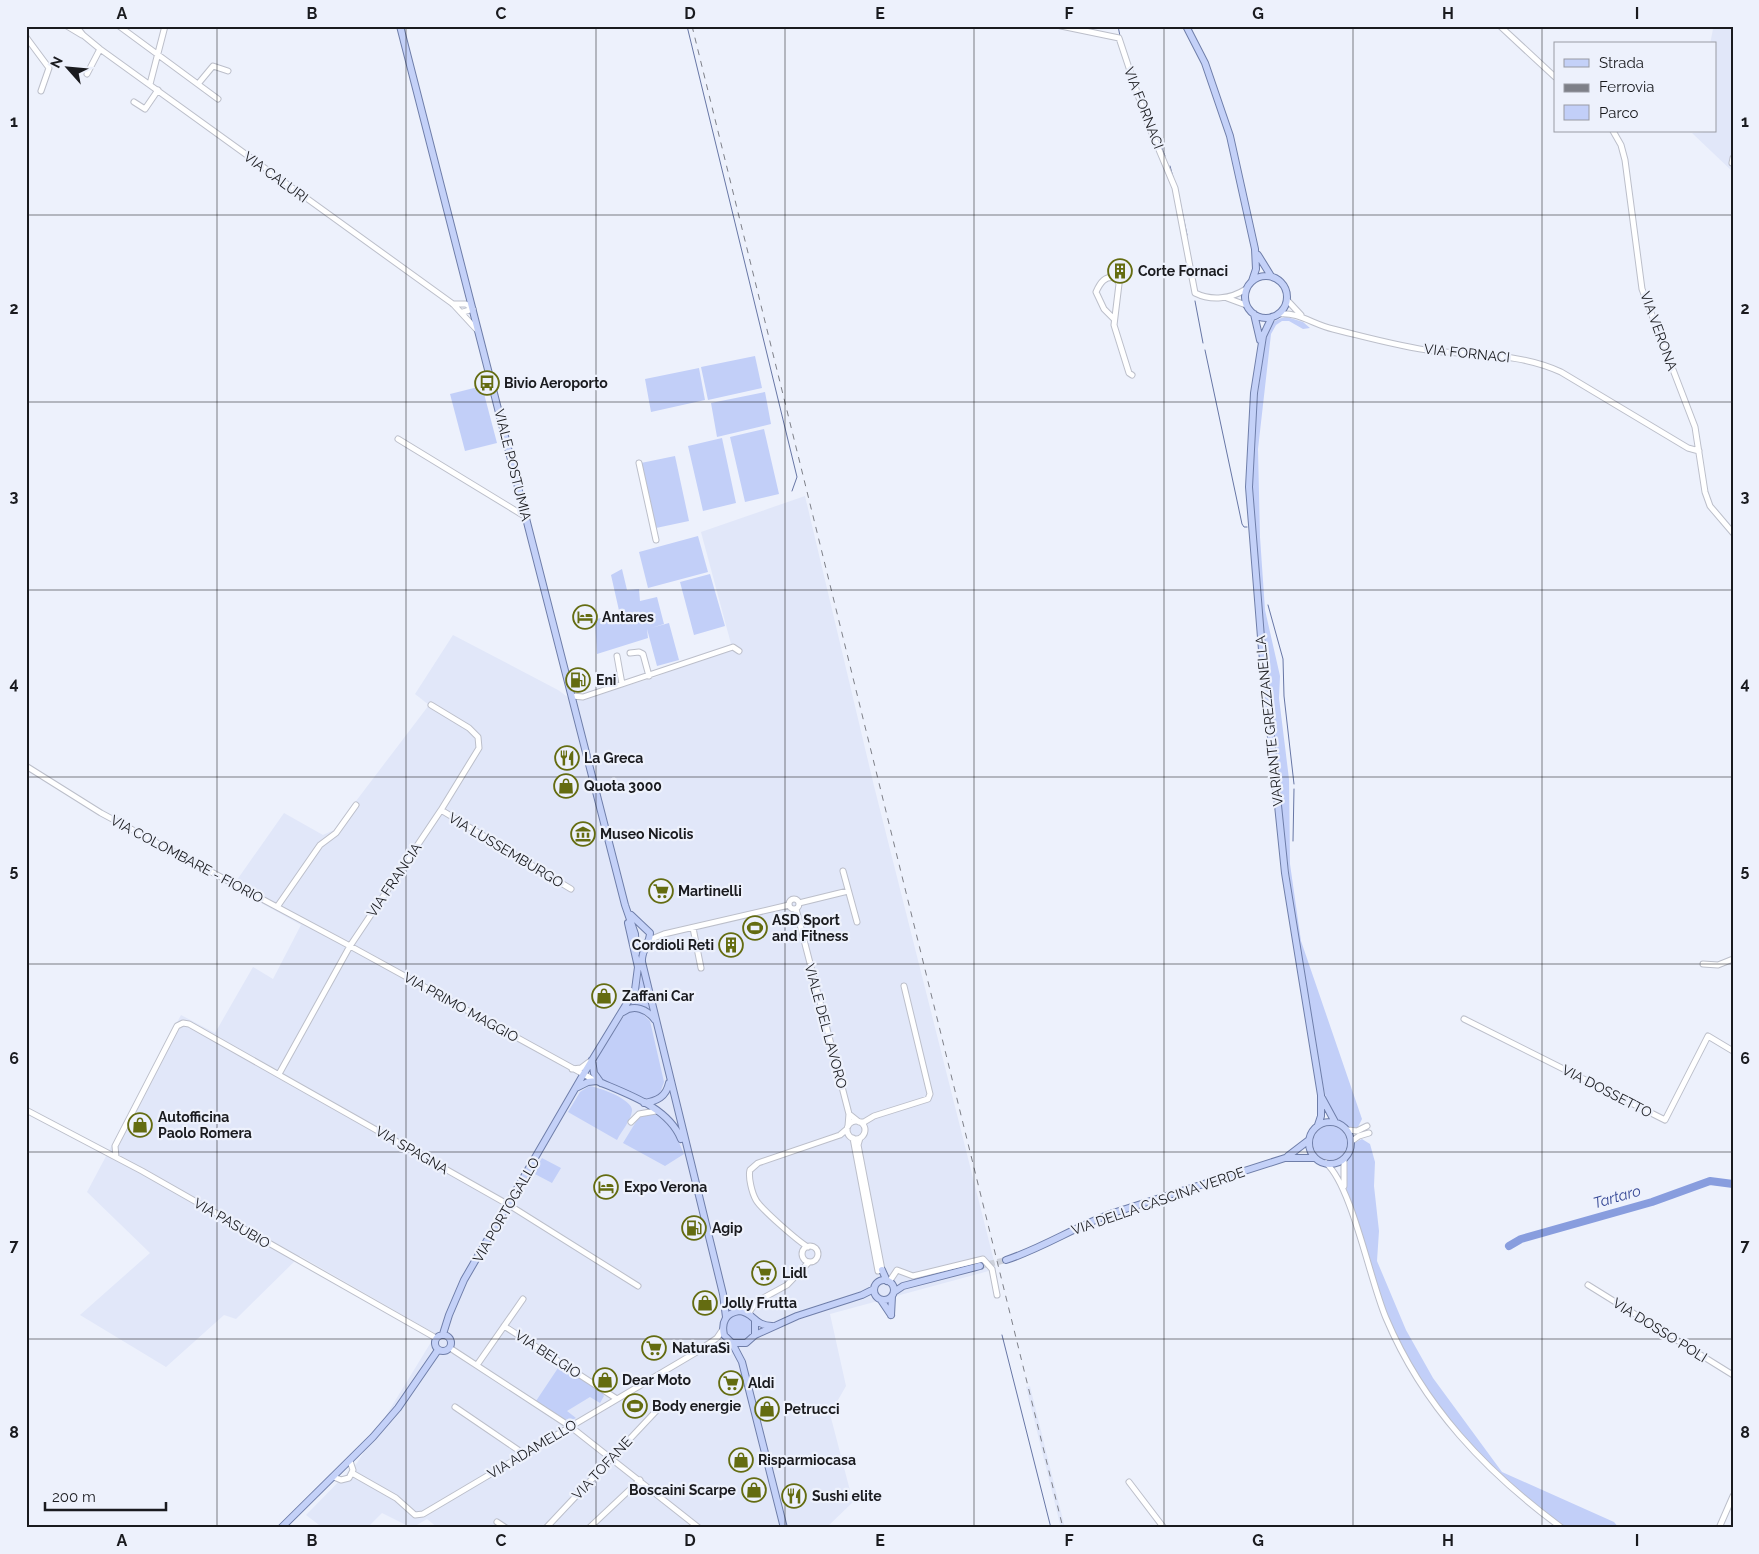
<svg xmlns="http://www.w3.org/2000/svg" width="1759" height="1554" font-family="Raleway,sans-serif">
  <rect width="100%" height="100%" fill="#edf1fc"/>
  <path fill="#e1e7f9" d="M1699,26H1733V172L1692,133L1715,131V44H1710L1713,29Z
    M805,496L874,786L996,1269L830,1314L846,1386L830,1414L853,1502L826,1528H438L427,1519L412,1528L382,1513L367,1528H323L306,1515L357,1463L436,1334L300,1256L236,1319L224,1315L166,1367L80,1315L150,1253L87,1192L181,1015L215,1033L253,967L273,979L301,925L232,887L284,813L323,835L334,830L429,705L415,694L453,635L558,690L569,698L582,699L656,677L731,644L701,532Z
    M1030,1386L1065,1528H1061L1026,1387Z"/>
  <path fill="#c2cff8" d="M1287,317L1303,322L1310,328L1303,329L1289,321H1282L1276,325L1271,334L1258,449L1260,537L1265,610L1280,676L1279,698L1289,779L1290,864L1301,941L1362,1119L1357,1129C1335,1130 1328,1107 1324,1090L1299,952L1279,795L1265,660C1266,643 1263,628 1261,611C1257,579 1256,545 1254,513C1251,467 1254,422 1260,377C1263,356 1260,319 1287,317Z
    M755,356L762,388L708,400L701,367Z
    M699,368L705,400L651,412L645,379Z
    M482,386L497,443L465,451L450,394Z
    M765,392L771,424L717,437L711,403Z
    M764,429L779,494L745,502L730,437Z
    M722,438L736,503L703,511L688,446Z
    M675,456L689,521L656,528L641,463Z
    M698,536L708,572L648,588L639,552Z
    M622,569L627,590L639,589L640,601L657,597L664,624L651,628L669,623L679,660L657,666L647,629L648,638L597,654L595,619L620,615L611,575Z
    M710,574L725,626L694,635L680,582Z
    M643,975L650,1012L628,1007L640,984L641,976Z
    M631,1011H640L650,1021L664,1082L659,1096L650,1099L641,1098L602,1080L595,1066L597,1058L624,1016Z
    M589,1086C599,1087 634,1100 632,1111C631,1120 621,1132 617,1140L568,1112L580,1092Z
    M652,1113C670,1121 677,1137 684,1154L665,1166L623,1143L640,1115Z
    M1313 1143a17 17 0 1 1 34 0a17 17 0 1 1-34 0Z
    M1362,1139L1370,1144L1375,1162L1374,1186L1379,1231L1377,1261L1406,1330L1433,1378L1502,1472L1614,1522L1619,1528H1564L1528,1501L1473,1451L1421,1382L1396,1338L1378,1291L1348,1196C1346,1186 1343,1172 1346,1162C1349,1155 1353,1151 1354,1143Z
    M542,1158L561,1168L552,1183L533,1173Z
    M725 1327a14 14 0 1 1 28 0a14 14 0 1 1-28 0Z
    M560,1365L601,1391L604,1396L600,1403L590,1397L567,1411L576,1418L570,1421L562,1418L536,1401Z"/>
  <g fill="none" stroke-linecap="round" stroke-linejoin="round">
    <path stroke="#6776a5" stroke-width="1" d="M687,26L797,477L792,491
      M1118,26L1120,36
      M1142,99L1165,156
      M1170,166L1173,177
      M1179,197L1187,235
      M1195,301L1203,343
      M1205,350L1242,524L1244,527H1247
      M1268,605L1283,659L1284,696L1294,784
      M1293,841L1294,789
      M1002,1335L1051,1528"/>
    <path stroke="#889dde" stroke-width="8" d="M1509,1246L1521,1239L1652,1202L1710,1181L1733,1184"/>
    <path stroke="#cdd1db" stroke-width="6" stroke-dasharray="6 3" stroke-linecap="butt" d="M980,1266L1006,1260"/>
    <g stroke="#bcbfca" stroke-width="7">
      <path id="minor" d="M67,26L82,35
        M76,26L83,35L100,49L453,304L477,330
        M119,26L218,99
        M1061,26L1119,38L1146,119L1175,188L1195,293C1211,301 1231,299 1246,289
        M1500,26L1555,77
        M26,37L49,68L41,91
        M87,74L100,49
        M150,84L165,26
        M198,84L213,66L228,71
        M134,102L145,109L158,90
        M1613,131L1621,145L1625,160L1642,289L1695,427L1705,492L1710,506L1733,533
        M1732,163L1733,158
        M1227,298L1246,305
        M1287,300L1301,315
        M453,304H466L473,309L463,312
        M1279,314C1299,312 1314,325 1333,329C1366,337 1401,347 1434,351C1479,356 1519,353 1561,372L1688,448L1699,451
        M1114,319L1104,309L1096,292C1100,283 1105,275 1116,278L1119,284L1114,325L1129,373L1132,375
        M398,439L526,517
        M639,463L656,540
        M630,653L639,652L643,654L649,676
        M617,656L622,684
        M572,696L583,697L733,647L739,651
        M26,766L101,813L350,946L596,1081
        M441,810L571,889
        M843,871L857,922
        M789 904a5 5 0 1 1 10 0a5 5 0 1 1-10 0Z
        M799,903L848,891
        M277,907L320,845L336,833L356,805
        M796,909L849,1114L848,1126
        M693,928L701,968
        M649,940L664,934L789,905
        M1703,964L1718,965L1733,959
        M1464,1019L1665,1120L1708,1036L1733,1051
        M572,1069L581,1068L589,1062
        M279,1074L350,946L441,810L479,748L478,737L469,728L431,705
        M26,1110L142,1171L436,1338
        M849,1114L859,1122H864L874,1116L928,1099L930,1094L904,986
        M847 1130a9 9 0 1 1 18 0a9 9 0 1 1-18 0Z
        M631,1122L639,1114L656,1111
        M1348,1130L1357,1131L1367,1126
        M853,1138L878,1271
        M860,1138L858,1145L882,1270
        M1352,1141L1359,1136L1369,1133
        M116,1157L115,1146L177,1026L183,1023L189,1024L509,1205L638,1286
        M1326,1163C1352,1186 1370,1281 1386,1318C1423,1406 1486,1472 1562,1528
        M1344,1186V1159
        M802 1254a8 8 0 1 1 16 0a8 8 0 1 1-16 0Z
        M808,1247C799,1242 761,1209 756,1200C752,1193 748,1177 750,1170L758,1163L840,1135L847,1129
        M889,1282L897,1270L913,1276L983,1259L992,1269L997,1295
        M1588,1285L1733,1375
        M750,1315V1311L756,1302L787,1285L809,1262
        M504,1326L617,1399
        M450,1348L571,1427L699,1528
        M477,1365L523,1299
        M455,1407L524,1454
        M352,1473L396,1498L415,1515L423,1514L695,1353L717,1338L723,1329
        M334,1477L341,1480L349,1478L353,1470L350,1461
        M1129,1482L1164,1528
        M497,1522L506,1528
        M546,1528L658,1409
        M589,1528L640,1480
        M1719,1528L1733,1496"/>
    </g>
    <g stroke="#6f7ea9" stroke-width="8">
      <path id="major" d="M400,26L625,905L635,934L636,953
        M1186,26L1205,63L1230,136L1255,249L1256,269L1252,281
        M1258,255L1271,276
        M1245 297a21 21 0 1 1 42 0a21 21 0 1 1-42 0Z
        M1254,314L1260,340
        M1272,317L1263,336L1254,393L1249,487L1262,650L1285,873L1321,1095V1116L1318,1125
        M631,915L650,933C650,944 641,950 642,962L723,1294L726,1317
        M623,1012C634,1004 647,1009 655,1020
        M592,1060L594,1073L601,1083
        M576,1088L588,1082L597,1081C627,1094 668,1107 681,1139
        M1322,1098L1335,1122
        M644,1103C657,1101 666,1097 669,1083
        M1309 1143a21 21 0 1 1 42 0a21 21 0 1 1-42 0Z
        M1288,1156L1309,1140
        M1006,1260C1043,1248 1076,1226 1113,1213L1285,1158H1315
        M882,1270L887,1281
        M874 1290a10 10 0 1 1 20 0a10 10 0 1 1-20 0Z
        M894,1292L903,1286L980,1266
        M881,1300L891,1315
        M891,1315L892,1296
        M755,1321V1335L746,1343H732L724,1335C721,1322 726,1313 739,1311C754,1312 754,1326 772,1326
        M443,1334L449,1315L464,1280L583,1075L635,990L638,967L628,923
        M435 1343a8 8 0 1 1 16 0a8 8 0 1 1-16 0Z
        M755,1335L797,1316L862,1295L874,1289
        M732,1343L742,1362L784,1528
        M281,1528L373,1437L398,1408L438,1350"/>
    </g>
    <use href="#minor" stroke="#fff" stroke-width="5"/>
    <use href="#major" stroke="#c4d1f8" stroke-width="6"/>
    <path stroke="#7e8088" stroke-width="1" stroke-dasharray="6 6" stroke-linecap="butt" d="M692,26L1063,1528"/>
  </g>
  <path fill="none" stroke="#1a1b1f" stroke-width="1" stroke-opacity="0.55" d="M217,26V1528M406,26V1528M596,26V1528M785,26V1528M974,26V1528M1164,26V1528M1353,26V1528M1542,26V1528M26,215H1733M26,402H1733M26,590H1733M26,777H1733M26,964H1733M26,1152H1733M26,1339H1733"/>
  <defs>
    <g id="building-ring" transform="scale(1.25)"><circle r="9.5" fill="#edf1fc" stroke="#646c11" stroke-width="1.5"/><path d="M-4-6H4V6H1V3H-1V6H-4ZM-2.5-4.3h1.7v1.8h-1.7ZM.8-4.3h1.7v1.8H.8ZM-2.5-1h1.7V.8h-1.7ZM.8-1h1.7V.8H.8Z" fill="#646c11"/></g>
    <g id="bus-ring" transform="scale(1.25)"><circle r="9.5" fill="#edf1fc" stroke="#646c11" stroke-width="1.5"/><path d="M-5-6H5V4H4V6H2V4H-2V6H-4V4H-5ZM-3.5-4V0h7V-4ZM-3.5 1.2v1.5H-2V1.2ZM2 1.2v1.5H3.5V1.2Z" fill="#646c11"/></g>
    <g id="hotel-ring" transform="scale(1.25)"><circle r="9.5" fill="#edf1fc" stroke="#646c11" stroke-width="1.5"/><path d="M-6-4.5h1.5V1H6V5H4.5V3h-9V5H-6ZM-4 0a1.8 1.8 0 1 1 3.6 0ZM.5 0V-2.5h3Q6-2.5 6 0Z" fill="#646c11"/></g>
    <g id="fuel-ring" transform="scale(1.25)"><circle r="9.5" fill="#edf1fc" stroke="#646c11" stroke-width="1.5"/><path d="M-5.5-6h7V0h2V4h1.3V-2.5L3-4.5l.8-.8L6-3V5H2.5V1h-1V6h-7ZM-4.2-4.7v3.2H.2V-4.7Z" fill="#646c11"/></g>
    <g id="restaurant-ring" transform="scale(1.25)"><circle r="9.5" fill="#edf1fc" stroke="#646c11" stroke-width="1.5"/><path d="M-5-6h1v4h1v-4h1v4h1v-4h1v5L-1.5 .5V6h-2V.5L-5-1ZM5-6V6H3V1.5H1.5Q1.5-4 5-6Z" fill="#646c11"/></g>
    <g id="shop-ring" transform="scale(1.25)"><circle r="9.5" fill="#edf1fc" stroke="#646c11" stroke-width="1.5"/><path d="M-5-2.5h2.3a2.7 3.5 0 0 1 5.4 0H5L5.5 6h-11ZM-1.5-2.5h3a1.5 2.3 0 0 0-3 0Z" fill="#646c11"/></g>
    <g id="museum-ring" transform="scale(1.25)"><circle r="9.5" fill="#edf1fc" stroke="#646c11" stroke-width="1.5"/><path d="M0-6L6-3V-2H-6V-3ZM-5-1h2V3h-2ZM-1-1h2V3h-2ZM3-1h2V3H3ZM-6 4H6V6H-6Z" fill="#646c11"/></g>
    <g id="supermarket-ring" transform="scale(1.25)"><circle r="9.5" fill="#edf1fc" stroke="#646c11" stroke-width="1.5"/><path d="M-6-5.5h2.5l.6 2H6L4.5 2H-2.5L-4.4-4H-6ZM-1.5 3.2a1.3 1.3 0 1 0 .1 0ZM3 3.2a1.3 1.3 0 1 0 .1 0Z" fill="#646c11"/></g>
    <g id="stadium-ring" transform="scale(1.25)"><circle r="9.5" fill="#edf1fc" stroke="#646c11" stroke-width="1.5"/><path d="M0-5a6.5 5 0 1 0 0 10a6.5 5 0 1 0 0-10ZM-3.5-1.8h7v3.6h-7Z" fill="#646c11"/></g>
  </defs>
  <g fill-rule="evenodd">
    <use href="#building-ring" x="1120" y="271"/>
    <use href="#bus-ring" x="487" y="383"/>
    <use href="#hotel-ring" x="585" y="617"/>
    <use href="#fuel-ring" x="578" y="680"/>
    <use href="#restaurant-ring" x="567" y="758"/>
    <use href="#shop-ring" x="566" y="786"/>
    <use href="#museum-ring" x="583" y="834"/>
    <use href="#supermarket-ring" x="661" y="891"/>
    <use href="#stadium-ring" x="755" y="928"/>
    <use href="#building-ring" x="731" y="945"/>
    <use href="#shop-ring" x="604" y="996"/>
    <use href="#shop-ring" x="140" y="1125"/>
    <use href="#hotel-ring" x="606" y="1187"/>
    <use href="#fuel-ring" x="694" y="1228"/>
    <use href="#supermarket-ring" x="764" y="1273"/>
    <use href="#shop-ring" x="705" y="1303"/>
    <use href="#supermarket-ring" x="654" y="1348"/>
    <use href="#shop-ring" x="605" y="1380"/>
    <use href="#supermarket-ring" x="731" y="1383"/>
    <use href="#stadium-ring" x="635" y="1406"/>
    <use href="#shop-ring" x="767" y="1409"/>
    <use href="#shop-ring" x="741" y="1460"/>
    <use href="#shop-ring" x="754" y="1490"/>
    <use href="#restaurant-ring" x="794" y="1496"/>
  </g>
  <g text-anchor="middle" stroke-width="4.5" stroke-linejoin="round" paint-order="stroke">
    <g font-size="14" fill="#1a1b1f" stroke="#edf1fc">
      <text transform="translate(1144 108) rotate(69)" y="5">VIA FORNACI</text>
      <text transform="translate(276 177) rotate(36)" y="5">VIA CALURI</text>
      <text transform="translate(1659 331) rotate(70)" y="5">VIA VERONA</text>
      <text transform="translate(1467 353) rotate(6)" y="5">VIA FORNACI</text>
      <text transform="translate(513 465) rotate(76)" y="5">VIALE POSTUMIA</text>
      <text transform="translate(1269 721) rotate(-96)" y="5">VARIANTE GREZZANELLA</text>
      <text transform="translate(506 850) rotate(31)" y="5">VIA LUSSEMBURGO</text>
      <text transform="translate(187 859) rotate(28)" y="5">VIA COLOMBARE - FIORIO</text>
      <text transform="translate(394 880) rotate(-56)" y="5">VIA FRANCIA</text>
      <text transform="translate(461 1007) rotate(29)" y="5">VIA PRIMO MAGGIO</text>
      <text transform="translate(826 1026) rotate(75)" y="5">VIALE DEL LAVORO</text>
      <text transform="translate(1607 1091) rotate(27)" y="5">VIA DOSSETTO</text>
      <text transform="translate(412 1150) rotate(30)" y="5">VIA SPAGNA</text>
      <text transform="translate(1158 1201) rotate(-19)" y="5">VIA DELLA CASCINA VERDE</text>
      <text transform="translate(506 1210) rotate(-60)" y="5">VIA PORTOGALLO</text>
      <text transform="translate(232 1223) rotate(30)" y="5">VIA PASUBIO</text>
      <text transform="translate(1660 1330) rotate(32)" y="5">VIA DOSSO POLI</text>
      <text transform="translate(548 1354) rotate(33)" y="5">VIA BELGIO</text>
      <text transform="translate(532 1449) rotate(-31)" y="5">VIA ADAMELLO</text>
      <text transform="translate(602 1468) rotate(-47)" y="5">VIA TOFANE</text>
    </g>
    <g font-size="14" font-weight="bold" fill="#1a1b1f" stroke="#edf1fc" text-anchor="start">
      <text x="1138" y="276">Corte Fornaci</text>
      <text x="504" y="388">Bivio Aeroporto</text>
      <text x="602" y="622">Antares</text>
      <text x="596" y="685">Eni</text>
      <text x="584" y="763">La Greca</text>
      <text x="584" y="791">Quota 3000</text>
      <text x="600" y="839">Museo Nicolis</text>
      <text x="678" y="896">Martinelli</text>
      <text x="772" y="925">ASD Sport<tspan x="772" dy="16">and Fitness</tspan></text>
      <text x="714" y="950" text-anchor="end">Cordioli Reti</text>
      <text x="622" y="1001">Zaffani Car</text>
      <text x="158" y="1122">Autofficina<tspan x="158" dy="16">Paolo Romera</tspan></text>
      <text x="624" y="1192">Expo Verona</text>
      <text x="712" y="1233">Agip</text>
      <text x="782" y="1278">Lidl</text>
      <text x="722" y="1308">Jolly Frutta</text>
      <text x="672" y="1353">NaturaSì</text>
      <text x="622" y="1385">Dear Moto</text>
      <text x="748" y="1388">Aldi</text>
      <text x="652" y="1411">Body energie</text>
      <text x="784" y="1414">Petrucci</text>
      <text x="758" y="1465">Risparmiocasa</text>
      <text x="736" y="1495" text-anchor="end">Boscaini Scarpe</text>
      <text x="812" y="1501">Sushi elite</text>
    </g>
    <g font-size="15" font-style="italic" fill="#364896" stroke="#edf1fc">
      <text transform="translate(1617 1197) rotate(-16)" y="5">Tartaro</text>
    </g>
  </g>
  <rect width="1759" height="1554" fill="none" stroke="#edf1fc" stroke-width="55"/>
  <rect x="1554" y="42" width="162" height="90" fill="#edf1fc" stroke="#999ba4"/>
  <rect x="1564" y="59" width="25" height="8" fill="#c4d1f8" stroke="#999ba4"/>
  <text x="1599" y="68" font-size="15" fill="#1a1b1f">Strada</text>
  <rect x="1564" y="84" width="25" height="8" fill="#7e8088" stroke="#999ba4"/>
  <text x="1599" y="92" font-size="15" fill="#1a1b1f">Ferrovia</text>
  <rect x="1564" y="105" width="25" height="15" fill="#c2cff8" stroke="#999ba4"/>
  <text x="1599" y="118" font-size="15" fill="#1a1b1f">Parco</text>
  <g transform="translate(68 68) rotate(297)" stroke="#edf1fc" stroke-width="4" paint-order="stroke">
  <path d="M0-4L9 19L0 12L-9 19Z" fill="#1a1b1f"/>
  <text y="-8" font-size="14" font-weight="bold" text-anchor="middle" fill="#1a1b1f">N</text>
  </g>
  <path d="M45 1502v8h121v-8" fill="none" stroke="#1a1b1f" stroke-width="2.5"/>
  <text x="52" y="1502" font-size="15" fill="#1a1b1f" stroke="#edf1fc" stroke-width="4" paint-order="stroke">200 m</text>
  <rect x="28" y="28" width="1704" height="1498" fill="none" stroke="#1a1b1f" stroke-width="2"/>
  <g font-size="16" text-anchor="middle" font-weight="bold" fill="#1a1b1f">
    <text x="122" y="19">A</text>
    <text x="312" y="19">B</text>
    <text x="501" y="19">C</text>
    <text x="690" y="19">D</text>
    <text x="880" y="19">E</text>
    <text x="1069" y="19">F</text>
    <text x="1258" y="19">G</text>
    <text x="1448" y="19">H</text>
    <text x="1637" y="19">I</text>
    <text x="14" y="127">1</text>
    <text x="1745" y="127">1</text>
    <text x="14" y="314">2</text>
    <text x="1745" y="314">2</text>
    <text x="14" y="502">3</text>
    <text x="1745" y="502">3</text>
    <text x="14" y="689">4</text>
    <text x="1745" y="689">4</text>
    <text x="14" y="876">5</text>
    <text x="1745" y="876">5</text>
    <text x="14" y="1064">6</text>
    <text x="1745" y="1064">6</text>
    <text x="14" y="1251">7</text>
    <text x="1745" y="1251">7</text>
    <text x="14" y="1438">8</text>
    <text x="1745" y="1438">8</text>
    <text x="122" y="1546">A</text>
    <text x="312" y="1546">B</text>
    <text x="501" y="1546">C</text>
    <text x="690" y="1546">D</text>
    <text x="880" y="1546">E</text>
    <text x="1069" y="1546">F</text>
    <text x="1258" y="1546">G</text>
    <text x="1448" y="1546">H</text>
    <text x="1637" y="1546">I</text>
  </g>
</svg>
